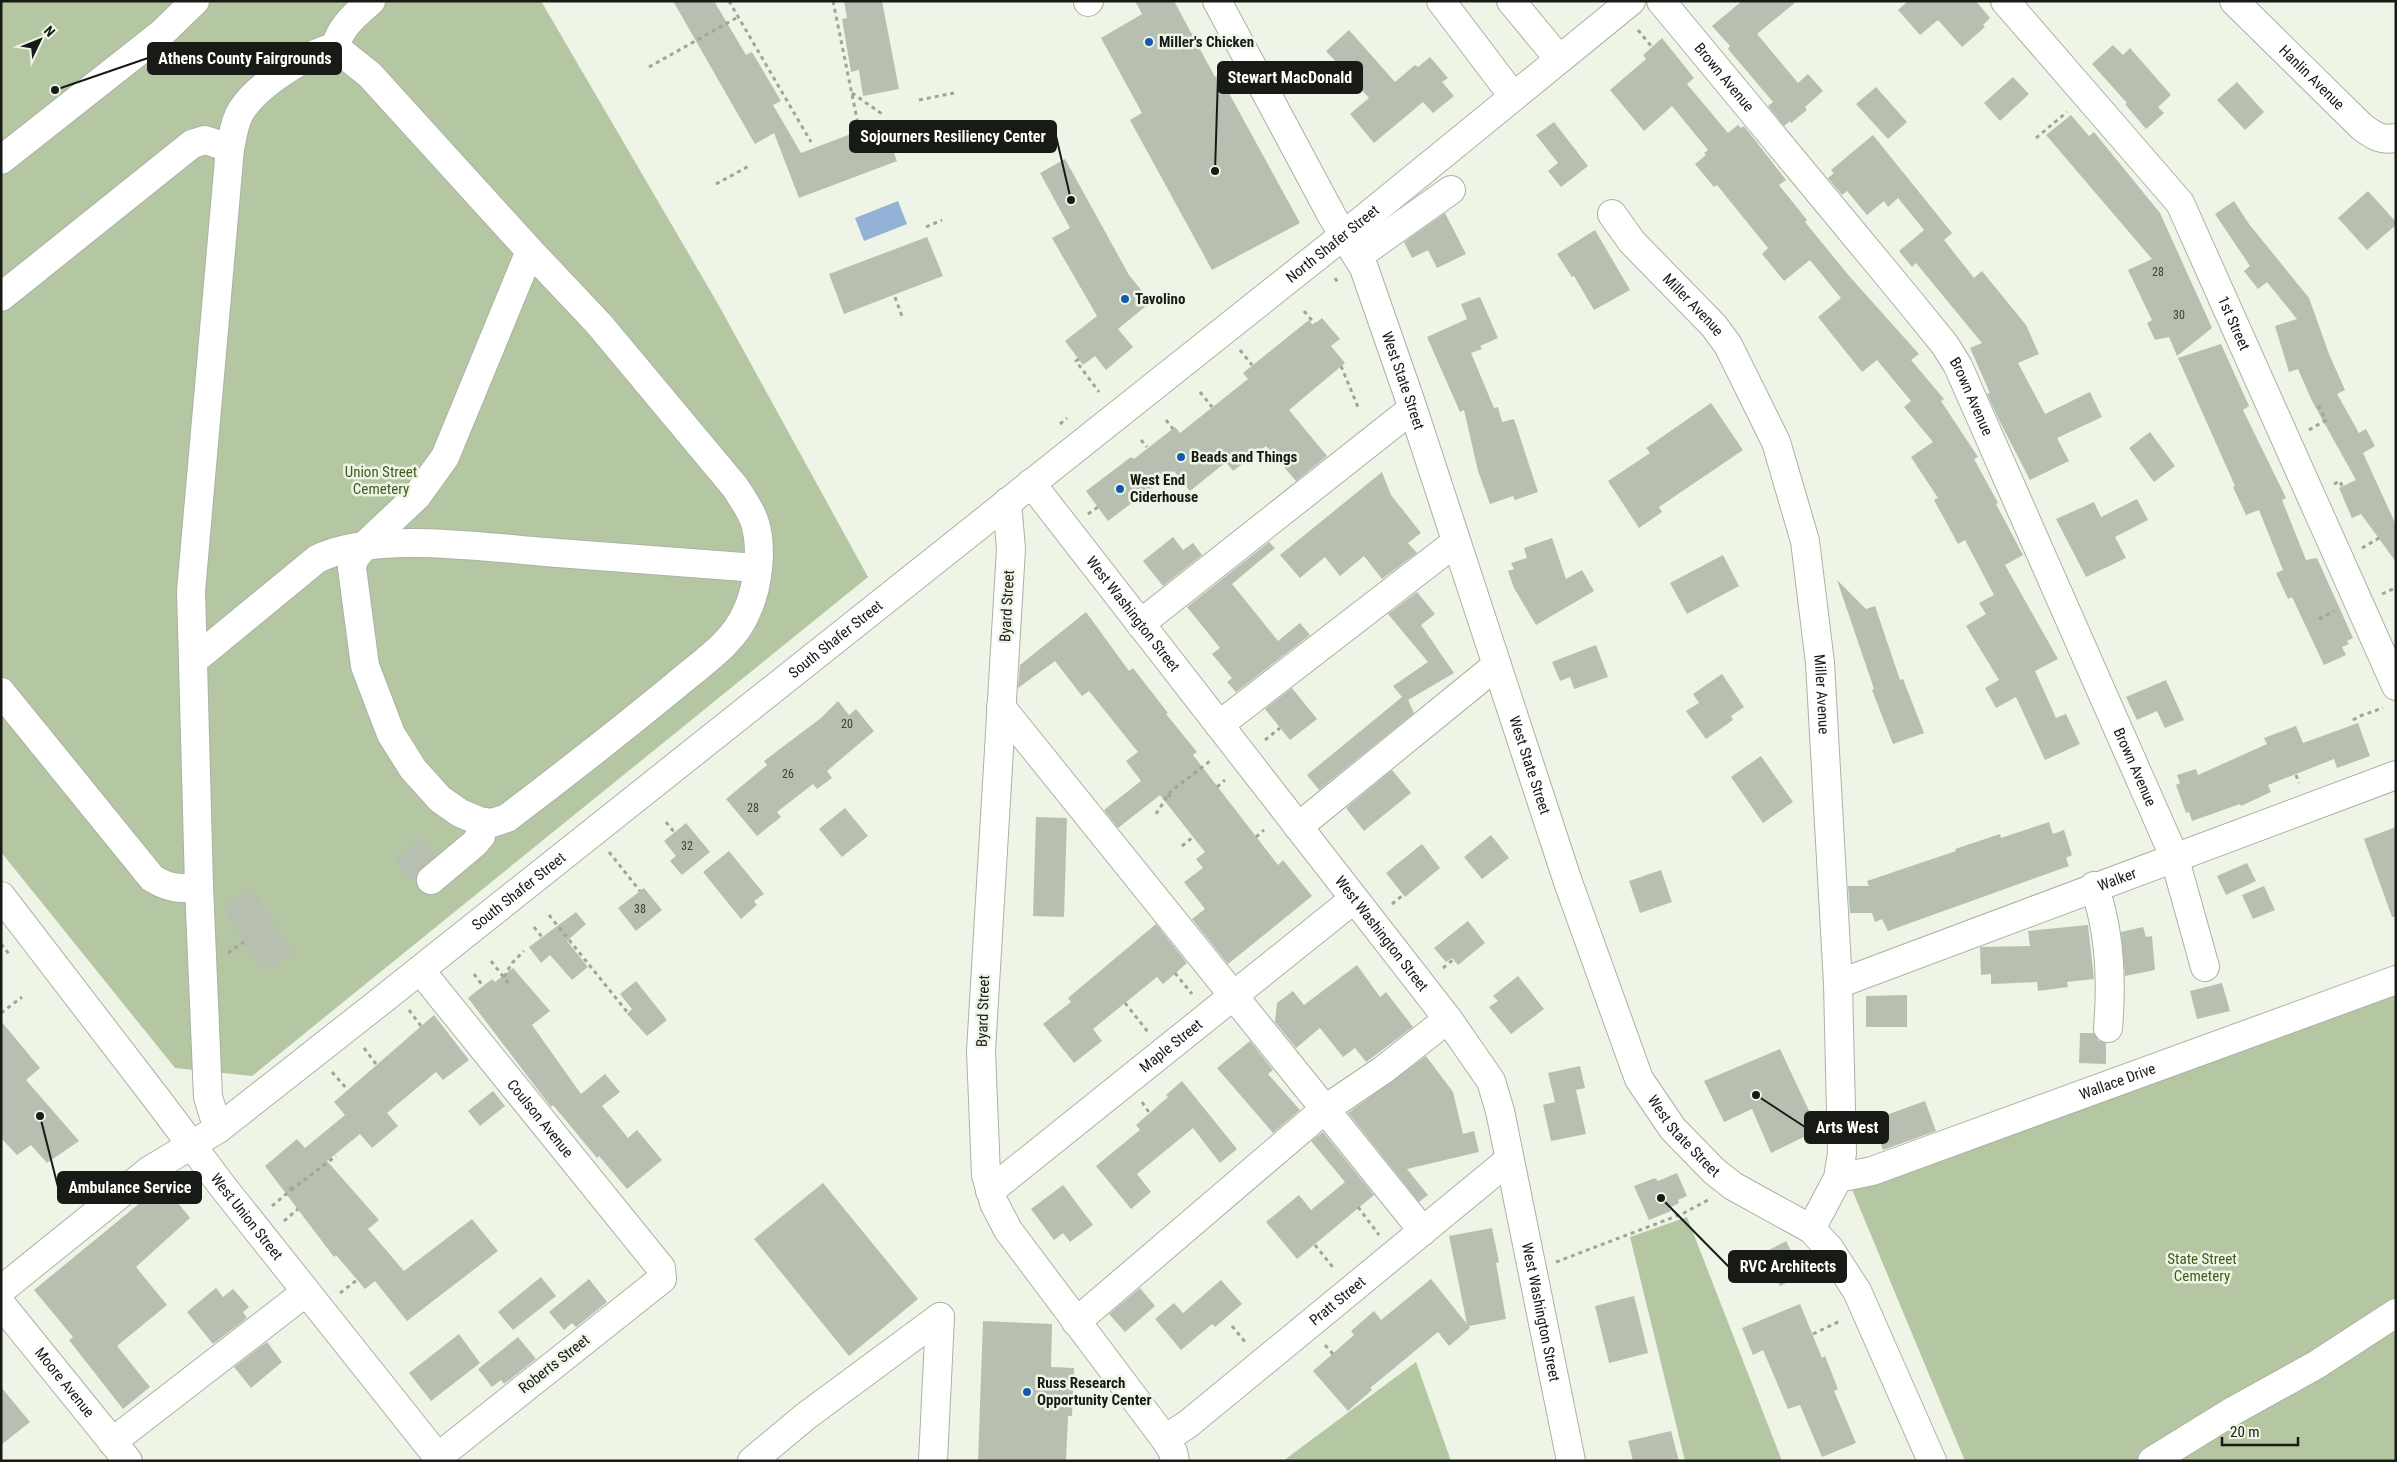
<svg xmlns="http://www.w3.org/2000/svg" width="2397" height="1462" font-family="'Roboto Condensed',sans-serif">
  <rect width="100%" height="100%" fill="#eef5e6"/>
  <path fill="#b5c6a2" d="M1,1H541L718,304L868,577L252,1076L175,1068L1,852Z
    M2396,994V1461H1965L1851,1187Z
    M1687,1217L1782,1461H1685L1630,1237Z
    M1416,1362L1451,1461H1283Z"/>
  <path fill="#94b1d8" d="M898,201L907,224L864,241L855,218Z"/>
  <path fill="#b7bfb0" d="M673,1H714L746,55L752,52L781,101L773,105L801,153L882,122L897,161L799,198L774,133L755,144Z
    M844,1H882L899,89L863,96L859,70L851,72L842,19L847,18Z
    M1135,1H1174L1215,77L1219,75L1300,223L1212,270L1130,120L1142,113L1101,38L1142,14Z
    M1742,1H1797L1757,34L1798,83L1808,74L1823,91L1805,107L1807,110L1791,123L1790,121L1784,126L1768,106L1773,102L1728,49L1730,46L1712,26Z
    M1908,1H1976L1990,18L1983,25L1985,27L1962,47L1938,20L1920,35L1898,10Z
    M1349,30L1395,82L1415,65L1418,67L1430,57L1448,78L1442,82L1454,96L1433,113L1423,102L1374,143L1350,114L1369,98L1326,51Z
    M1662,38L1694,78L1687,84L1728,133L1738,125L1741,128L1744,126L1786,180L1779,185L1807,220L1805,222L1850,277L1919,354L1911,360L1944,399L1941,401L1978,457L1974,459L1998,503L1996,504L2023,555L2005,565L2058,659L2035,671L2056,718L2066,714L2080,744L2045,760L2016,697L1996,708L1985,688L1999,680L1966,626L1986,614L1979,603L1994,595L1965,540L1958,544L1934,500L1938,498L1911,457L1933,442L1904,407L1911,401L1877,360L1862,372L1818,317L1841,298L1810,260L1784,281L1762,254L1768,248L1717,185L1714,187L1695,164L1706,155L1704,153L1708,150L1672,106L1644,131L1610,90L1646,59L1643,55Z
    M2113,45L2123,55L2130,48L2171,95L2158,107L2164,113L2146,129L2125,104L2127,103L2092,64Z
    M2013,77L2029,94L2000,121L1984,103Z
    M2237,82L2264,112L2245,130L2217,100Z
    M1876,87L1907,122L1888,139L1856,104Z
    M2071,115L2089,136L2094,132L2160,213L2212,328L2177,356L2169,337L2155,340L2147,323L2152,320L2128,270L2152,259L2046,135Z
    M1554,122L1588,166L1561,187L1548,171L1558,163L1536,135Z
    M1873,135L1952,233L1944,240L1974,278L1982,271L2026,325L2039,354L2018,363L2045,414L2090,392L2102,417L2057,438L2069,461L2030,480L2000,422L1987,394L1990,393L1970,348L1982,343L1916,263L1912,267L1899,251L1924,230L1898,198L1888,207L1884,201L1867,215L1847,191L1842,195L1828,178L1834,173L1831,170Z
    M1065,159L1129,275L1151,302L1118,329L1133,347L1106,370L1095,356L1083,365L1065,341L1097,316L1052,238L1070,228L1040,173Z
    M2368,191L2396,222V225L2367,250L2338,218Z
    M2234,201L2249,224L2309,298L2329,354L2345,390L2337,394L2359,433L2366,429L2375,446L2363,453L2396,525V562L2361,514L2352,518L2339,488L2356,480L2312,401L2298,369L2289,372L2275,326L2297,319L2267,282L2258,289L2244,271L2250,266L2215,214Z
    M1445,213L1466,254L1437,268L1428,250L1412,258L1404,242Z
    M1595,230L1630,290L1594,310L1574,276L1572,277L1557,254Z
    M927,237L943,276L844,314L829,274Z
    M1480,297L1498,338L1480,346L1482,349L1471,353L1494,408L1498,407L1502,422L1514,419L1538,492L1515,500L1513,496L1490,504L1478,471L1464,410L1460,412L1427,337L1467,319L1461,304Z
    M1322,318L1340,339L1331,346L1345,363L1289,410L1327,456L1296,481L1266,446L1233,471L1226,462L1190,491L1174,471L1108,521L1086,491L1131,457L1134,459L1175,427L1180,433L1248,379L1243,373L1309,320L1313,325Z
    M2221,344L2249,406L2243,410L2286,498L2282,500L2306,560L2317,558L2353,638L2347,641L2349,644L2342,647L2346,655L2324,665L2292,597L2288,599L2276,573L2283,570L2259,510L2246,515L2233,487L2235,486L2178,358Z
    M1711,403L1743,450L1659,507L1662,512L1639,528L1608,481L1650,453L1646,448Z
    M2150,432L2175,466L2154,482L2129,448Z
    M1382,472L1391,495L1421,533L1408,543L1417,553L1382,579L1364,556L1340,576L1325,557L1300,578L1280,555Z
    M2137,499L2148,520L2115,537L2126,558L2086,577L2056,519L2094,502L2101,517Z
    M1173,537L1183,550L1193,543L1202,555L1163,586L1143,561Z
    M1552,538L1566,579L1582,570L1594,591L1536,625L1514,588L1508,571L1514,569L1511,563L1527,558L1524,548Z
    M1269,542L1275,548L1232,584L1278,641L1300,623L1310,635L1236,692L1227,682L1232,678L1212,654L1220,648L1187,607Z
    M1723,555L1739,586L1687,614L1670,583Z
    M1837,580L1866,609L1875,606L1900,680L1903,679L1924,733L1893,744L1872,690L1874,689Z
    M1417,592L1435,614L1421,625L1454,673L1408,700L1414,713L1319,790L1307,775L1402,697L1393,686L1428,662L1388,614Z
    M1086,612L1129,671L1133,668L1168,713L1166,714L1197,752L1193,755L1278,865L1283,860L1312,896L1228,964L1192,919L1205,909L1184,882L1203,868L1196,859L1205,852L1160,795L1118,828L1104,810L1141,781L1126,761L1138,752L1089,691L1082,696L1055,661L1018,688L1020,665Z
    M1596,645L1608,677L1574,689L1570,677L1560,681L1552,662Z
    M1722,674L1744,707L1731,716L1733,720L1706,739L1686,711L1699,703L1693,694Z
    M2166,680L2184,720L2165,728L2157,711L2137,720L2126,697Z
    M1292,688L1317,719L1290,740L1265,709Z
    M838,701L849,715L856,709L874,731L827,771L832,778L817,789L813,784L777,812L781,817L757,836L726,799L767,765L764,761L821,718Z
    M2358,723L2370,756L2337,768L2334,759L2268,785L2271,792L2241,806L2240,804L2192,821L2189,812L2186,813L2176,785L2180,783L2177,775L2196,769L2198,775L2267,744L2264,738L2296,726L2303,743Z
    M1761,756L1793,802L1763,823L1731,777Z
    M1392,770L1411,793L1364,831L1346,808Z
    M845,808L868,836L842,857L819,829Z
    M1036,817L1067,818L1064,917L1033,916Z
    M2049,822L2053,834L2064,830L2072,855L2066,858L2069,866L1888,931L1882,919L1875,922L1872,913H1850L1848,886H1869L1867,881L1956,851L1955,849L2000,834L2001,838Z
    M686,823L710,852L682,875L670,861L676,856L664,841Z
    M2396,827V917H2392L2364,839Z
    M1491,835L1509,858L1482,879L1464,857Z
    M422,838L436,855L421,868L416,878L410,882L394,860Z
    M1422,844L1440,868L1405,897L1386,873Z
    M729,851L764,894L754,901L757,905L741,919L703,872Z
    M2247,863L2256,881L2226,895L2217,876Z
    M1661,870L1672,902L1640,913L1629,881Z
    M2264,886L2275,910L2253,919L2242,895Z
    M252,888L293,953L263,972L222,906Z
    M644,888L662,910L636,931L618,908Z
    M576,912L586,924L567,941L588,967L572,980L550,955L541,963L529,947Z
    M1468,921L1485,943L1458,965L1452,958L1446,962L1434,948Z
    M1156,924L1187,963L1163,984L1157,977L1093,1029L1102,1041L1074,1063L1043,1024L1071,1002L1068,998Z
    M2088,925L2094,979L2067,982L2068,987L2038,991L2037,982L1991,984V974L1981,975L1980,947L2030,946L2028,931Z
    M2143,927L2146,937L2152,936L2155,970L2125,976L2121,932Z
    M1357,965L1380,997L1386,992L1413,1027L1366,1062L1355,1048L1343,1057L1320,1028L1296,1048L1275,1022L1277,1003L1293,991L1304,1005Z
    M513,968L550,1011L532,1025L581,1094L605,1074L620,1092L602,1106L628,1138L637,1130L662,1160L627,1189L599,1156L597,1158L553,1105L551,1107L468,998L492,979L495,982Z
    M1518,976L1544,1009L1511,1034L1489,1007L1498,1001L1493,996Z
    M636,981L667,1020L647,1036L627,1014L632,1009L620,994Z
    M2222,983L2230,1011L2197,1019L2190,991Z
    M1907,995V1027H1866V996Z
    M434,1015L469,1060L443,1080L436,1072L387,1113L398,1126L372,1148L360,1134L327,1161L379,1220L368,1229L404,1271L472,1219L498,1251L407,1321L375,1281L365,1289L336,1255L334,1257L265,1166L297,1139L305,1148L345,1115L334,1102Z
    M1,1021L40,1068L26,1080L79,1141L47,1163L31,1145L17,1155L1,1138Z
    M2080,1033H2094L2099,1041L2106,1043V1064L2079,1063Z
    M1250,1041L1273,1070L1268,1074L1300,1110L1273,1133L1217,1068Z
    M1780,1049L1818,1130L1771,1153L1752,1109L1724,1122L1704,1081Z
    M1426,1056L1453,1092L1463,1134L1474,1131L1479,1152L1407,1169L1428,1195L1419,1202L1348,1113Z
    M1580,1066L1585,1088L1576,1090L1586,1134L1551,1141L1543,1105L1555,1102L1548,1073Z
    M1182,1081L1237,1149L1220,1163L1193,1128L1137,1174L1151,1192L1131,1209L1096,1166L1140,1130L1136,1125L1168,1097L1166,1095Z
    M493,1091L505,1106L480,1126L468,1111Z
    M1925,1101L1936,1131L1883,1150L1872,1120Z
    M1323,1132L1374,1195L1297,1259L1266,1222L1299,1195L1311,1210L1345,1182L1311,1141Z
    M1677,1173L1687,1196L1678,1200L1679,1203L1669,1208L1671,1211L1649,1220L1634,1186L1655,1178L1658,1181Z
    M823,1183L918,1299L849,1356L754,1239Z
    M163,1184L190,1218L136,1267L167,1305L117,1346L150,1387L123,1409L69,1340L73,1337L34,1290Z
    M1063,1185L1093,1225L1070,1242L1063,1233L1054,1240L1031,1209Z
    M1492,1228L1499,1262L1496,1263L1506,1319L1469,1326L1470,1328L1449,1346L1438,1332L1370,1388L1372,1390L1348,1411L1313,1371L1354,1335L1351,1331L1374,1311L1381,1320L1431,1279L1467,1324L1449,1236Z
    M1786,1241L1803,1275L1780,1286L1763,1253Z
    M541,1277L556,1296L513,1330L498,1312Z
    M589,1279L607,1302L576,1327L572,1323L564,1330L549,1312Z
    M1221,1280L1242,1304L1215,1327L1212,1324L1181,1350L1155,1319L1174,1303L1183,1313Z
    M216,1288L223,1297L233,1289L249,1307L243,1312L247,1318L213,1344L187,1312Z
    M1140,1288L1155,1306L1125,1332L1109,1314Z
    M1634,1296L1648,1353L1609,1363L1595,1306Z
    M1800,1304L1822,1358L1825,1356L1838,1389L1834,1391L1856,1443L1822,1457L1800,1405L1788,1409L1763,1350L1753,1355L1742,1328Z
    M983,1321L1052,1324L1051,1367L1074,1368L1072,1416H1068L1066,1461H978Z
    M459,1334L480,1363L431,1401L409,1373Z
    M518,1337L536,1359L504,1384L501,1380L492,1387L478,1369Z
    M267,1342L282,1362L251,1388L234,1367Z
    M1,1387L30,1422L1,1445Z
    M1671,1431L1679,1461H1633L1628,1441Z"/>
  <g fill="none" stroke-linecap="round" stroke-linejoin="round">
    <g stroke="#abb2a4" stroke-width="30">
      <g id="minor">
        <path id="s1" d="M1217,1L1332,216L1364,268L1411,403L1568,882L1639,1079L1673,1129L1714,1171L1733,1186L1811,1229L1829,1248L1857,1291L1932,1461"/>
        <path d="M1441,1L1513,96"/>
        <path d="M1511,1L1559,59"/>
        <path id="s2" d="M1661,1L1906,297L1945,345L1958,366L2174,856L2205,967"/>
        <path id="s3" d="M2005,1L2180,203L2396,686"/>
        <path id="s4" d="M2234,1L2362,127C2373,135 2381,141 2396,138"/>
        <path d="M1088,2L1089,1"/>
        <path d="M335,47C341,26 355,15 371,1"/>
        <path d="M1,160L162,33L195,1"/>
        <path id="s5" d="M1612,214L1632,242L1714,326L1728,345L1776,442L1805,541L1820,663L1838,984L1842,1153L1838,1178L1811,1229"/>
        <path d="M1358,256L1451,190"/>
        <path d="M1,297L192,144L205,140L230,148C233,136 234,122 241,111C257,85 306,54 335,47L370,75L530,251L445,457L417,496L365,545L354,559L352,568L365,666L391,734L413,769L440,799L460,813L479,821L492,823L507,818C564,775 620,731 675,686C700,664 733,644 746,613C758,588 763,550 755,523C751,510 742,498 735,487L599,324L530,251"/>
        <path id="s6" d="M1031,483L1448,1019L1491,1081L1500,1111L1571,1461"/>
        <path d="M1007,502L1011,549L981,1051L986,1175L994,1203L1008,1230L1165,1439L1173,1452L1175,1461"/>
        <path d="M1140,624L1412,409"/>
        <path d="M193,661L191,591L230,148"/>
        <path d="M1,692L152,878C168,888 180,890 199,886"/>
        <path d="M1001,707L1423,1231"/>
        <path d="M1219,725L1456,542"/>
        <path d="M1298,827L1497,665"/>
        <path d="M431,880L474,844L481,836L479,821"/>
        <path d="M2094,886C2110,931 2112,981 2108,1028"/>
        <path id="s7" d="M420,970L661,1268L662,1279L438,1457"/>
        <path id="s8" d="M1838,984L2396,775"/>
        <path d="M218,1129L208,1097L199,886L193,661L317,559C372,531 483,547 545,552C616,557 686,563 757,568"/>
        <path id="s9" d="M1838,1178L1872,1171L2396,980"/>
        <path id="s10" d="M990,1191L1354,899"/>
        <path id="s11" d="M1,1290L150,1170L218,1129L372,1008L1344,235L1631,1"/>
        <path id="s12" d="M1,1304L128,1461"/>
        <path d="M1076,1322L1324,1110L1383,1070L1448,1019"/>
        <path id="s13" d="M1165,1439L1188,1424L1509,1160"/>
        <path d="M112,1442L306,1292"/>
        <path d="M752,1461L806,1416L940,1317"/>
        <path d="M933,1461L940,1317"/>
        <path d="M2152,1461L2233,1411L2316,1365L2396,1313"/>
      </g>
    </g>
    <g stroke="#abb2a4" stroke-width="30">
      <g id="major">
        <path id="s14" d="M1,896L160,1103L223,1187L441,1461"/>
      </g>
    </g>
    <path stroke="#a0a59a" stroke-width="3" stroke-dasharray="4 4" stroke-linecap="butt" d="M729,1L811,142
      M833,1L858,124
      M1638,30L1652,47
      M649,67L738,17
      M852,93L882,114
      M919,100L954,93
      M2036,138L2067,112
      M716,184L749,166
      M926,227L942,220
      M1335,278L1338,283
      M895,297L903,319
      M1304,311L1315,324
      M1240,350L1252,365
      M1079,359L1076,361L1099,392
      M1341,366L1358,407
      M1200,392L1212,407
      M1166,420L1173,429
      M1060,424L1067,418
      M2309,430L2326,420L2317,403
      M1141,440L1147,447
      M2334,484L2340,481L2342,486
      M1088,514L1098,507
      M2362,548L2379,538
      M2382,594L2393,589
      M2319,619L2334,611
      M2353,720L2360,716L2383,708
      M1265,740L1280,728
      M2296,775L2299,783
      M1217,787L1225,780
      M1168,794L1173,800
      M1156,814L1170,792L1210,761
      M666,822L674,832
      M1256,837L1264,830
      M1182,846L1193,837
      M609,852L640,891
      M1392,904L1403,895
      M549,915L628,1013
      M534,927L542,937
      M1,944L9,954
      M228,953L244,942
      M491,961L509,984
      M1443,968L1454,959
      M1175,973L1192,994
      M474,974L483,986
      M504,977L512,963L524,951
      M1125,1003L1148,1032
      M409,1010L421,1026
      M1,1013L22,997
      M364,1048L376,1064
      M332,1072L348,1090
      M1142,1102L1150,1114
      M291,1190L336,1156
      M272,1206L291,1190L289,1183
      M1358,1207L1379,1235
      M284,1221L298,1209
      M1315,1245L1335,1270
      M1556,1262L1682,1214L1708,1200
      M340,1293L357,1280
      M1232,1326L1246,1343
      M1813,1334L1842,1320
      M1325,1345L1333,1354"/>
    <use href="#minor" stroke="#fff" stroke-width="28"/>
    <use href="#major" stroke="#fff" stroke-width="28"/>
  </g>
  <g fill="#155aaa" stroke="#eef5e6" stroke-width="2">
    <circle cx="1149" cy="42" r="5"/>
    <circle cx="1125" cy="299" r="5"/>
    <circle cx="1181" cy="457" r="5"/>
    <circle cx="1120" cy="489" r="5"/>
    <circle cx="1027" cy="1392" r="5"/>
  </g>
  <g text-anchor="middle" stroke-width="5" stroke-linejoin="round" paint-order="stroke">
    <g font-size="12" fill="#40433c">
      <text x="2158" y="276">28</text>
      <text x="2179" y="319">30</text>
      <text x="847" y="728">20</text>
      <text x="788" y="778">26</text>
      <text x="753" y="812">28</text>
      <text x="687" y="850">32</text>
      <text x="640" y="913">38</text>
    </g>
    <g font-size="15" font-weight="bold" fill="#181a15" stroke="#eef5e6" text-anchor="start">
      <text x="1159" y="47">Miller's Chicken</text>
      <text x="1135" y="304">Tavolino</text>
      <text x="1191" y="462">Beads and Things</text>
      <text x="1130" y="485">West End<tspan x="1130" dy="17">Ciderhouse</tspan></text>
      <text x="1037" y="1388">Russ Research<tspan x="1037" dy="17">Opportunity Center</tspan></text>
    </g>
    <g font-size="15" fill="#181a15" stroke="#eef5e6">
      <text dy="5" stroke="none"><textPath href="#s2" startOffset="99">Brown Avenue</textPath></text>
      <text dy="5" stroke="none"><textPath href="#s4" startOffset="109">Hanlin Avenue</textPath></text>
      <text dy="5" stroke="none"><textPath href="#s11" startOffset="1694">North Shafer Street</textPath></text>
      <text dy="5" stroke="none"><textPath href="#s5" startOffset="122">Miller Avenue</textPath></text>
      <text dy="5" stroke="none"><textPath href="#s3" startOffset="399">1st Street</textPath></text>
      <text dy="5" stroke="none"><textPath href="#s1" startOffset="424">West State Street</textPath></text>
      <text dy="5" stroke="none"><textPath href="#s2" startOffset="504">Brown Avenue</textPath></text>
      <text transform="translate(1007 606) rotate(-87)" y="5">Byard Street</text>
      <text dy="5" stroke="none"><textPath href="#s6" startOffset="166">West Washington Street</textPath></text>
      <text dy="5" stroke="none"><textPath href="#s11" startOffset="1059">South Shafer Street</textPath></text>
      <text dy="5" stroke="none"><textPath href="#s5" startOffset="541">Miller Avenue</textPath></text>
      <text dy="5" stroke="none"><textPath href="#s1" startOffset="829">West State Street</textPath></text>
      <text dy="5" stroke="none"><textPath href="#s2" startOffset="909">Brown Avenue</textPath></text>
      <text dy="5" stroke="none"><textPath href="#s8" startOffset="298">Walker</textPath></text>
      <text dy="5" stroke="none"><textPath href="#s11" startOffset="654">South Shafer Street</textPath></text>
      <text dy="5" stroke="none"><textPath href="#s6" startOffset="571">West Washington Street</textPath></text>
      <text transform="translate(983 1011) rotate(-88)" y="5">Byard Street</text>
      <text dy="5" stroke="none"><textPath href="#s10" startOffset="232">Maple Street</textPath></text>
      <text dy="5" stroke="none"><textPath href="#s9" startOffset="296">Wallace Drive</textPath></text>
      <text dy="5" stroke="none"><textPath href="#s7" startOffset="191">Coulson Avenue</textPath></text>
      <text dy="5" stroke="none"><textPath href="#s1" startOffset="1234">West State Street</textPath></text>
      <text dy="5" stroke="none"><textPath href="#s14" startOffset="404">West Union Street</textPath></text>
      <text dy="5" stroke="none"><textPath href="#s13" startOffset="221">Pratt Street</textPath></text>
      <text dy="5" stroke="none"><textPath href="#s6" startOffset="991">West Washington Street</textPath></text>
      <text transform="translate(554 1364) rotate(-38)" y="5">Roberts Street</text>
      <text dy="5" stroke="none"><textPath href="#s12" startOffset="101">Moore Avenue</textPath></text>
    </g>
    <g font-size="15" fill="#425b1c" stroke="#eef5e6">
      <text x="381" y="477">Union Street<tspan x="381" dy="17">Cemetery</tspan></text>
      <text x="2202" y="1264">State Street<tspan x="2202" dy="17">Cemetery</tspan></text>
    </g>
  </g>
  <path fill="none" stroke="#181a15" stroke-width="2" d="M55 90L148 58M1215 171L1218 77M1071 200L1056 136M1756 1095L1805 1127M40 1116L58 1187M1661 1198L1729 1267"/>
  <g fill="#181a15" stroke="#eef5e6" stroke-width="2">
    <circle cx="55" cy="90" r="5"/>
    <circle cx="1215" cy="171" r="5"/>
    <circle cx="1071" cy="200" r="5"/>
    <circle cx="1756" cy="1095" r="5"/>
    <circle cx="40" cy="1116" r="5"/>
    <circle cx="1661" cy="1198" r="5"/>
  </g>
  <g fill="#181a15" stroke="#181a15" stroke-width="2">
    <rect x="148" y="43" width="193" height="31" rx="5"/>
    <rect x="1218" y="62" width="144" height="31" rx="5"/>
    <rect x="850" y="121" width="206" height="31" rx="5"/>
    <rect x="1805" y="1112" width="83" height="31" rx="5"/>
    <rect x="58" y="1172" width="143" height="31" rx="5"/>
    <rect x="1729" y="1251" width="117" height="31" rx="5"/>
  </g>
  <g font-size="16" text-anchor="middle" font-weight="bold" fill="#fff">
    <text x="245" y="64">Athens County Fairgrounds</text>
    <text x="1290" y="83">Stewart MacDonald</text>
    <text x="953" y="142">Sojourners Resiliency Center</text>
    <text x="1847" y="1133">Arts West</text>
    <text x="130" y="1193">Ambulance Service</text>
    <text x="1788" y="1272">RVC Architects</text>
  </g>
  <rect width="2397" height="1462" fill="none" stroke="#181a15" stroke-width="5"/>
  <g transform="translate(40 40) rotate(47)" stroke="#eef5e6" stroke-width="4" paint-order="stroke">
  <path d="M0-4L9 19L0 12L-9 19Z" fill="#181a15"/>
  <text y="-8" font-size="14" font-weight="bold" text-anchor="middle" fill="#181a15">N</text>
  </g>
  <path d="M2222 1437v8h76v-8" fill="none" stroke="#181a15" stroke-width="2.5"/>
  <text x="2230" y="1437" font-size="15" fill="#181a15" stroke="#eef5e6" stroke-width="4" paint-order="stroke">20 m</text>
</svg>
